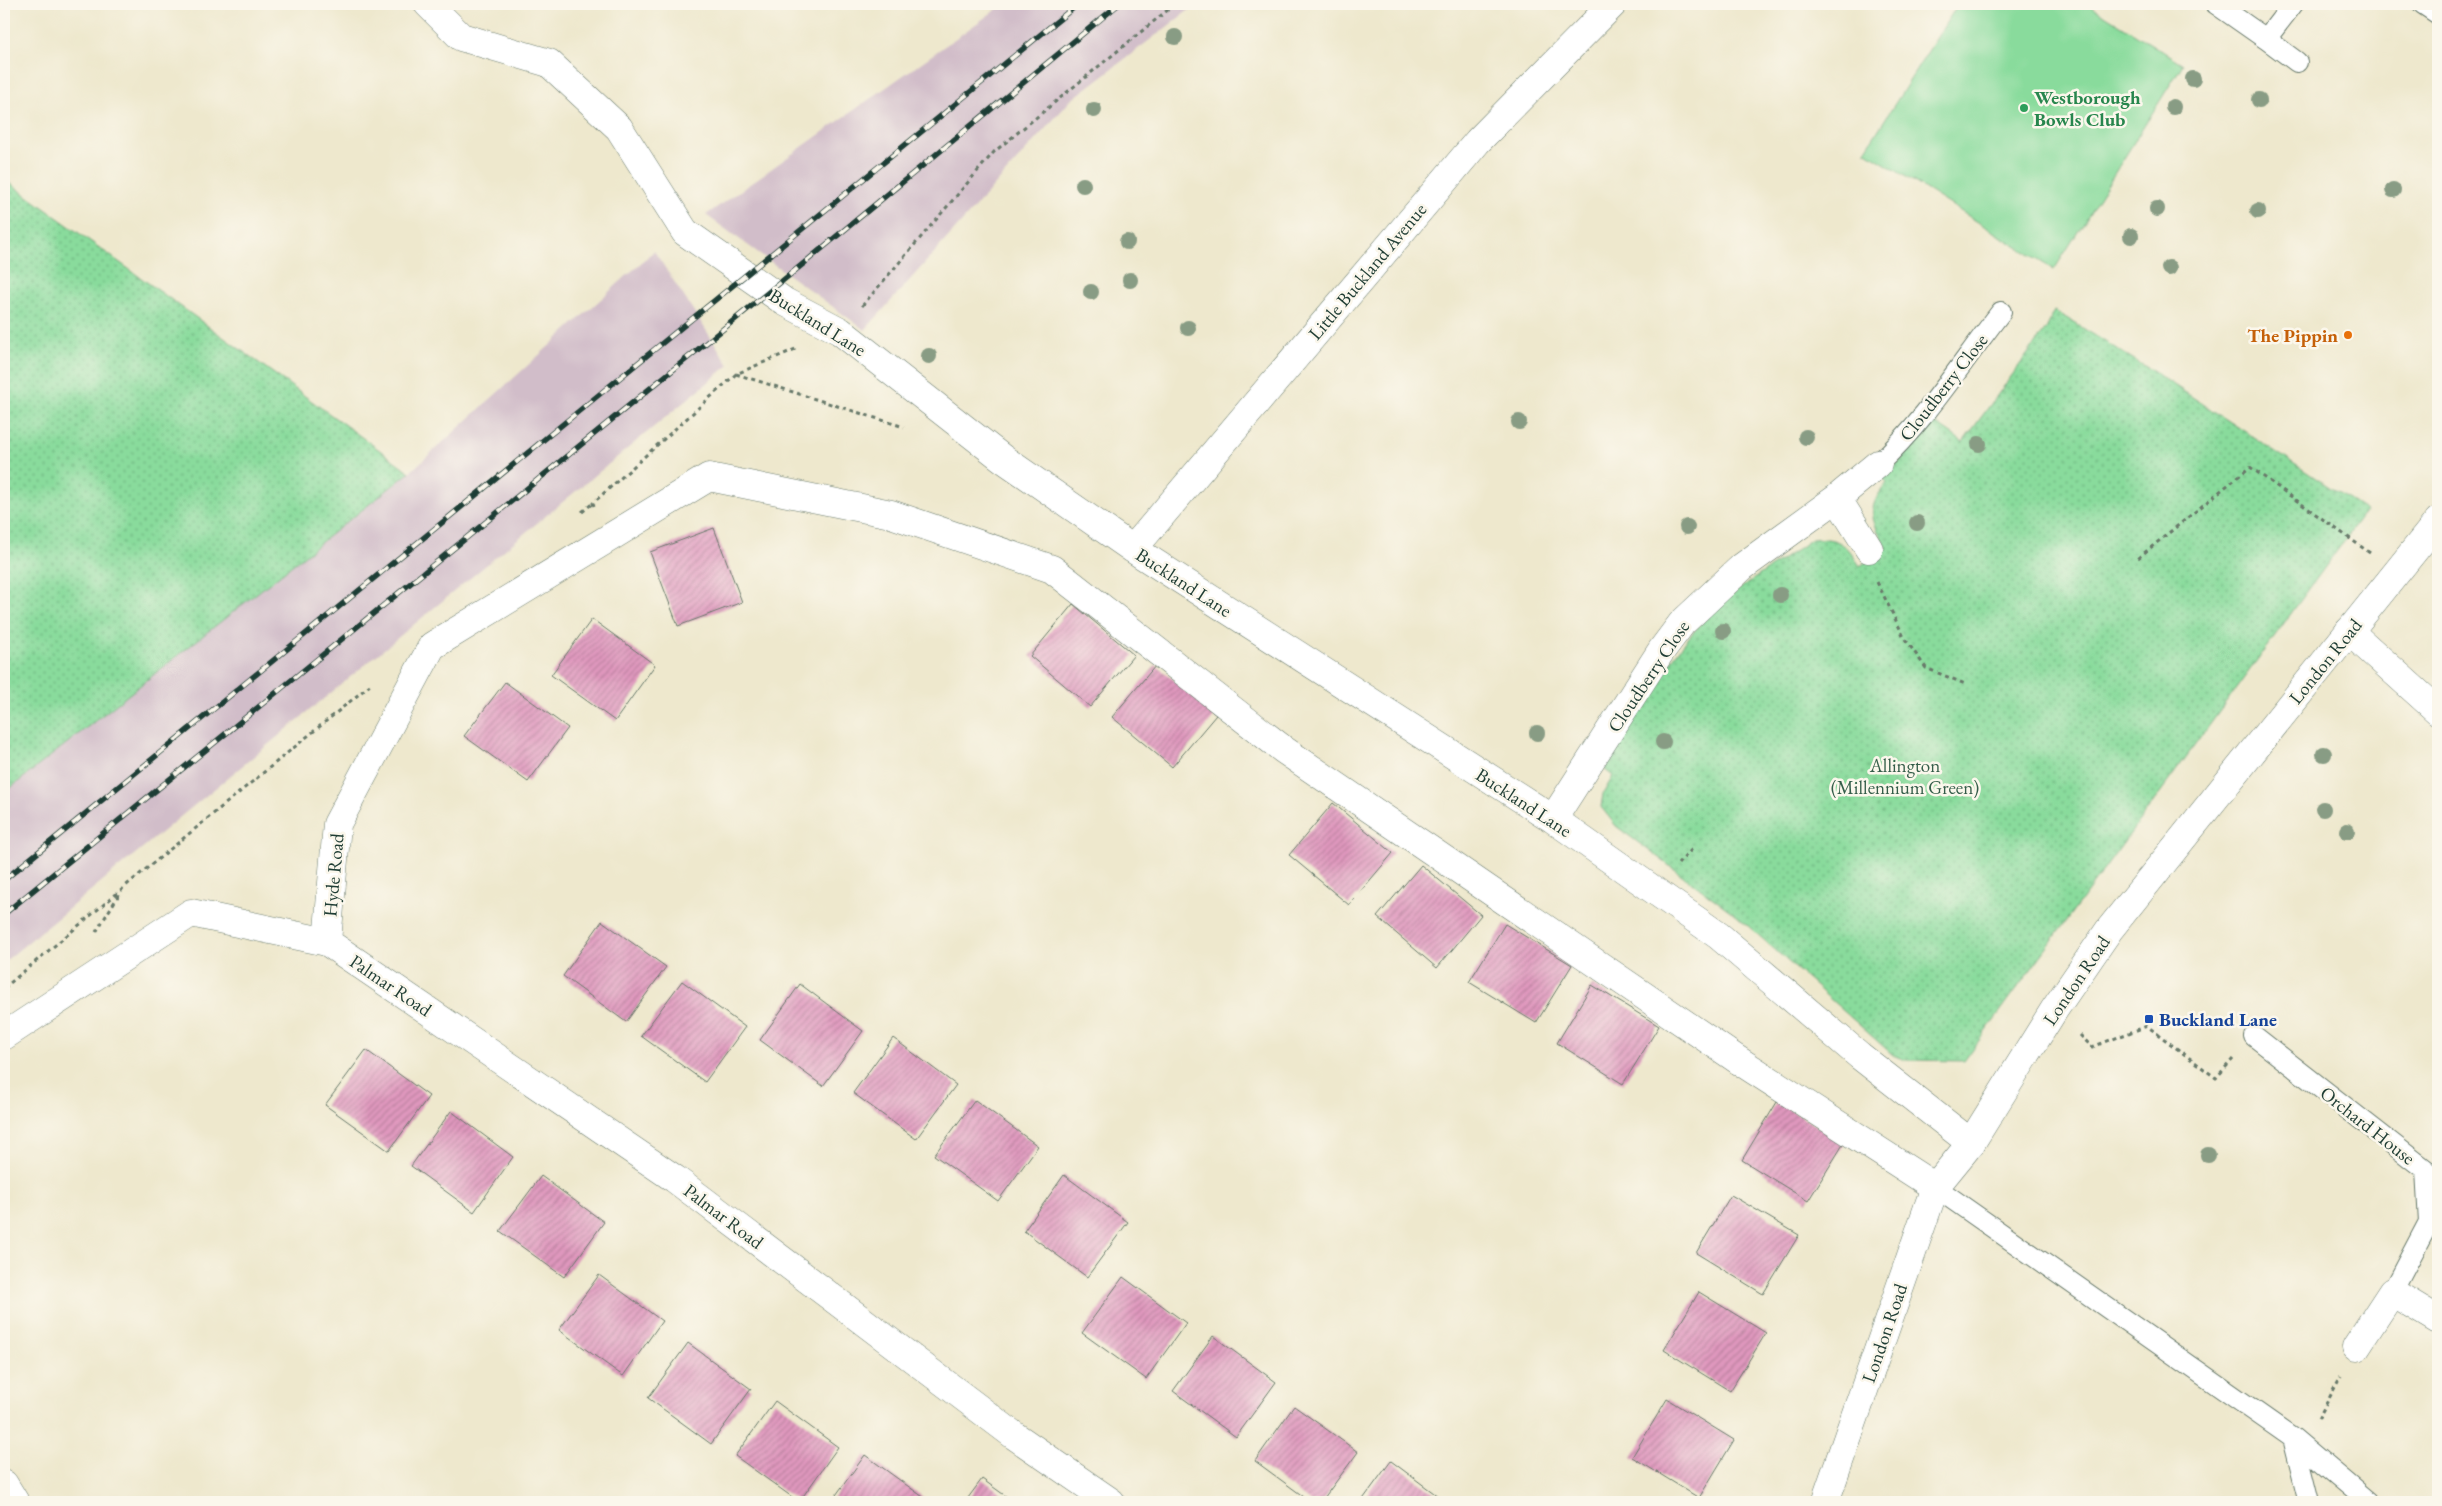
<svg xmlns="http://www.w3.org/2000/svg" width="2442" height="1506" font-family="'EB Garamond',serif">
  <defs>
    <pattern id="park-dots" width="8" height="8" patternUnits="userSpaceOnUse" patternTransform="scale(1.25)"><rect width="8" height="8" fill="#89db9c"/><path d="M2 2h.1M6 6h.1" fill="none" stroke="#6fb380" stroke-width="1.8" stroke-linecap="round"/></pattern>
    <pattern id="building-hatch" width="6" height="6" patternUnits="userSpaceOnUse" patternTransform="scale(1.25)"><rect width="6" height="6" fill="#e098be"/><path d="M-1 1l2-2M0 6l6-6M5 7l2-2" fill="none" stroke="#b57d9b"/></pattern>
  </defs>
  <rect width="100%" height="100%" fill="#fbf7ec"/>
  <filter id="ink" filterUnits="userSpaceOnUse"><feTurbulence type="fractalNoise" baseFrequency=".02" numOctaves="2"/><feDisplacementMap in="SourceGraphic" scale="10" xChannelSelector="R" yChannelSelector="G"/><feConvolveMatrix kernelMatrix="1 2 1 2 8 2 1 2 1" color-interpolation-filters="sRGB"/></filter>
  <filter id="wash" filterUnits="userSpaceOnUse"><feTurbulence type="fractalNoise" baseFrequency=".0096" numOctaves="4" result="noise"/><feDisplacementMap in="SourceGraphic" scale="20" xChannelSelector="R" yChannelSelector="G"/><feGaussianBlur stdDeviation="1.12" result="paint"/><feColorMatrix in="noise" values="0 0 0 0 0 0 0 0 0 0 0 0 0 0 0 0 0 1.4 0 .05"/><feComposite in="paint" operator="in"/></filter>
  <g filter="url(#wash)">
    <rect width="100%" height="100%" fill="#eee8cd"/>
    <path fill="#d1bdc9" d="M1004,4H1197L1071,100L865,330L706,215Z
      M654,251L729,365L4,962V793L410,472Z"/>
    <path fill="#89db9c" stroke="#548c68" d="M1958,4H2087L2183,64L2054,270L1865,151Z"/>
    <path fill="url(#park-dots)" stroke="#548c68" d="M4,179L410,472L4,793Z
      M2055,311L2154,372L2366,511L1964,1061L1905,1060L1893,1055L1737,916L1616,826L1601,807L1603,794L1613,776L1604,769C1634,721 1662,667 1700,624C1731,590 1775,566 1812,539C1840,537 1845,544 1860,566L1887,548C1872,520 1864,511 1887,483L1882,477L1901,460L1929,424H1937L1963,442L2046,329Z"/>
    <g id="blocks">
      <path fill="url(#building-hatch)" d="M714,528L742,602L678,626L650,552Z
        M1073,604L1134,655L1090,707L1030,656Z
        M592,619L655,665L615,721L551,675Z
        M1156,665L1216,715L1172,767L1112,717Z
        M505,682L568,728L528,782L464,736Z
        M1333,803L1393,853L1349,905L1289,855Z
        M1421,865L1481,915L1437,968L1377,917Z
        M602,921L666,967L626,1022L563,976Z
        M1505,924L1572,965L1536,1023L1469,982Z
        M682,981L745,1027L705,1082L641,1036Z
        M800,984L863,1031L823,1086L760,1040Z
        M1592,985L1659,1026L1623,1084L1557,1043Z
        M893,1038L956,1085L916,1139L853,1093Z
        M366,1050L429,1096L389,1151L325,1105Z
        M975,1100L1038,1146L998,1201L934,1155Z
        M1777,1102L1844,1143L1808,1201L1742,1160Z
        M451,1111L513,1157L474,1212L411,1166Z
        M1064,1175L1128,1222L1087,1277L1024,1231Z
        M541,1176L604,1222L564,1277L500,1231Z
        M1731,1195L1799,1235L1763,1294L1696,1253Z
        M599,1275L662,1321L623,1376L559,1330Z
        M1123,1277L1186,1323L1146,1379L1082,1333Z
        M1699,1292L1766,1333L1730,1391L1664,1350Z
        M1213,1336L1276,1382L1236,1437L1173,1391Z
        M688,1343L751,1389L711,1444L648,1398Z
        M1667,1399L1734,1440L1699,1498L1632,1457Z
        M775,1401L838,1447L799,1502L735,1456Z
        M1294,1406L1358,1452L1321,1502H1311L1255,1461Z
        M865,1455L930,1502H831Z
        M1391,1461L1446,1502H1361Z
        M982,1479L1014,1502H965Z"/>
    </g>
  </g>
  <g filter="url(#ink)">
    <use href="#blocks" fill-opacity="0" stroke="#67796a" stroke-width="1"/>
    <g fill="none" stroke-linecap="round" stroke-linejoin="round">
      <g stroke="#67796a" stroke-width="22">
        <path id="service" d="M2216,4L2266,39L2293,4
          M2423,4L2438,14
          M2266,39L2297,62
          M1878,464C1925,421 1962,362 2001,312
          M2254,1036L2426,1170L2429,1222L2392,1292
          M1935,1187L2293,1438L2369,1502
          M2293,1438L2309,1502"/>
      </g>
      <g stroke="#67796a" stroke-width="29">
        <path id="minor" d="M428,4L461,37L549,63L619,128L685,232L785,302L840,331L1002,458L1133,549L1553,819L1719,936L1860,1056L1971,1143
          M1837,498L1869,549
          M1133,549L1478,141L1613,4
          M2349,631L2438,711
          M1553,819L1661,651L1682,623L1742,567L1837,498L1878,464
          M327,942L337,824L432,646L709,477L891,514L1052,569L1284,750L1738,1060L1935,1187
          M4,1036L191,913L327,942L675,1179L1015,1436L1111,1502
          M2356,1347L2392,1292L2438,1320
          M4,1484L15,1502"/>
      </g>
      <g stroke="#67796a" stroke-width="29">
        <path id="primary" d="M1825,1502L1935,1187L1971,1143L2054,1010L2109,930L2438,521"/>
      </g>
      <path stroke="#67796a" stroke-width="3" stroke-dasharray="4 4" stroke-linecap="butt" d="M862,306L994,152L1175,4
        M736,374L904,427
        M594,506L593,503L736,374L798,348
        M582,512L593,503
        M2138,558L2250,467L2370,553
        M1877,582L1905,639L1926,668L1965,684
        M1678,864L1693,848
        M96,932L123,888L370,685
        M4,988L121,890
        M2080,1035L2092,1047L2147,1026L2216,1078L2233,1059
        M2318,1419L2341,1376"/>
      <use href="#service" stroke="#fff" stroke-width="20"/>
      <use href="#minor" stroke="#fff" stroke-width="28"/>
      <use href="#primary" stroke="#fff" stroke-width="28"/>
      <g stroke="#1f3d34" stroke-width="5.5">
        <path id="rail" d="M4,880L1078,4
          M4,914L803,264L1119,4"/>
      </g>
      <use href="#rail" stroke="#fbf7ec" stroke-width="4" stroke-dasharray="11" stroke-linecap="butt"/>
    </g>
    <g fill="#889c84">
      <circle cx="1175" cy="37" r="8"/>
      <circle cx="2193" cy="79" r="8"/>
      <circle cx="2259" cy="100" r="8"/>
      <circle cx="2173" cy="107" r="8"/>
      <circle cx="1094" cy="110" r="8"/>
      <circle cx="1083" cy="185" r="8"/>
      <circle cx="2393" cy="190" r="8"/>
      <circle cx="2157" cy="209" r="8"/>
      <circle cx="2258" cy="211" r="8"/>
      <circle cx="2131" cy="236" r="8"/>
      <circle cx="1127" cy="242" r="8"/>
      <circle cx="2169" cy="268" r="8"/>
      <circle cx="1130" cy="280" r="8"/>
      <circle cx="1091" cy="292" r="8"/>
      <circle cx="1188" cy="328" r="8"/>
      <circle cx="929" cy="356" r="8"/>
      <circle cx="1519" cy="422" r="8"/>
      <circle cx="1806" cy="437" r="8"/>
      <circle cx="1979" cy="444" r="8"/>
      <circle cx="1917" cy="523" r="8"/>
      <circle cx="1687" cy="527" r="8"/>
      <circle cx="1780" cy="595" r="8"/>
      <circle cx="1723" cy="631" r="8"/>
      <circle cx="1537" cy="733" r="8"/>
      <circle cx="1663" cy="742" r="8"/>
      <circle cx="2324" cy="754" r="8"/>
      <circle cx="2323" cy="809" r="8"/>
      <circle cx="2347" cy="831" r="8"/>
      <circle cx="2208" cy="1155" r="8"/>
    </g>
  </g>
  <circle fill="#2e9e5b" stroke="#fbf7ec" stroke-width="2" cx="2024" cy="108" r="5"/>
  <circle fill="#e8710a" stroke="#fbf7ec" stroke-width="2" cx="2348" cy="335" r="5"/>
  <rect fill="#1a4fb4" stroke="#fbf7ec" stroke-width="2" x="2144" y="1014" width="10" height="10" rx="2.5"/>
  <g text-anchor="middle" stroke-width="5" stroke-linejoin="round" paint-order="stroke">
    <g font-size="19" font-weight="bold" fill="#27864d" stroke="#fbf7ec" text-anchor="start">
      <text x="2034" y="104">Westborough<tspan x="2034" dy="22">Bowls Club</tspan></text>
    </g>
    <g font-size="19" fill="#1f3d34" stroke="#fbf7ec">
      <text transform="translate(1367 271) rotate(-50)" y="7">Little Buckland Avenue</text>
      <text transform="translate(818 322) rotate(32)" y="7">Buckland Lane</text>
      <text transform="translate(1943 387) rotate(-52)" y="7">Cloudberry Close</text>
      <text transform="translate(1184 582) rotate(33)" y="7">Buckland Lane</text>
      <text transform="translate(2325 661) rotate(-51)" y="7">London Road</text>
      <text transform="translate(1648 676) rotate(-56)" y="7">Cloudberry Close</text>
      <text transform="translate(1524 802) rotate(33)" y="7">Buckland Lane</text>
      <text transform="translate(333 875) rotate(-85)" y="7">Hyde Road</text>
      <text transform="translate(2076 980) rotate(-56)" y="7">London Road</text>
      <text transform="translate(391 985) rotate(34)" y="7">Palmar Road</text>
      <text transform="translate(2368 1125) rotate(38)" y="7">Orchard House</text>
      <text transform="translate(724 1216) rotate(37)" y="7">Palmar Road</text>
      <text transform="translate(1884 1333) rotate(-71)" y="7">London Road</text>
    </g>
    <g font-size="19" font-weight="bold" fill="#c56008" stroke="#fbf7ec" text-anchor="end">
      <text x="2338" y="342">The Pippin</text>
    </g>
    <g font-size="19" fill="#345d49" stroke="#fbf7ec">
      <text x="1905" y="772">Allington<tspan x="1905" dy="22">(Millennium Green)</tspan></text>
    </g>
    <g font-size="19" font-weight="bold" fill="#164399" stroke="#fbf7ec" text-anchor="start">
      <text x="2159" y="1026">Buckland Lane</text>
    </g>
  </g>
  <rect width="2442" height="1506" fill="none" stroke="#fbf7ec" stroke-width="20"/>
</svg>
